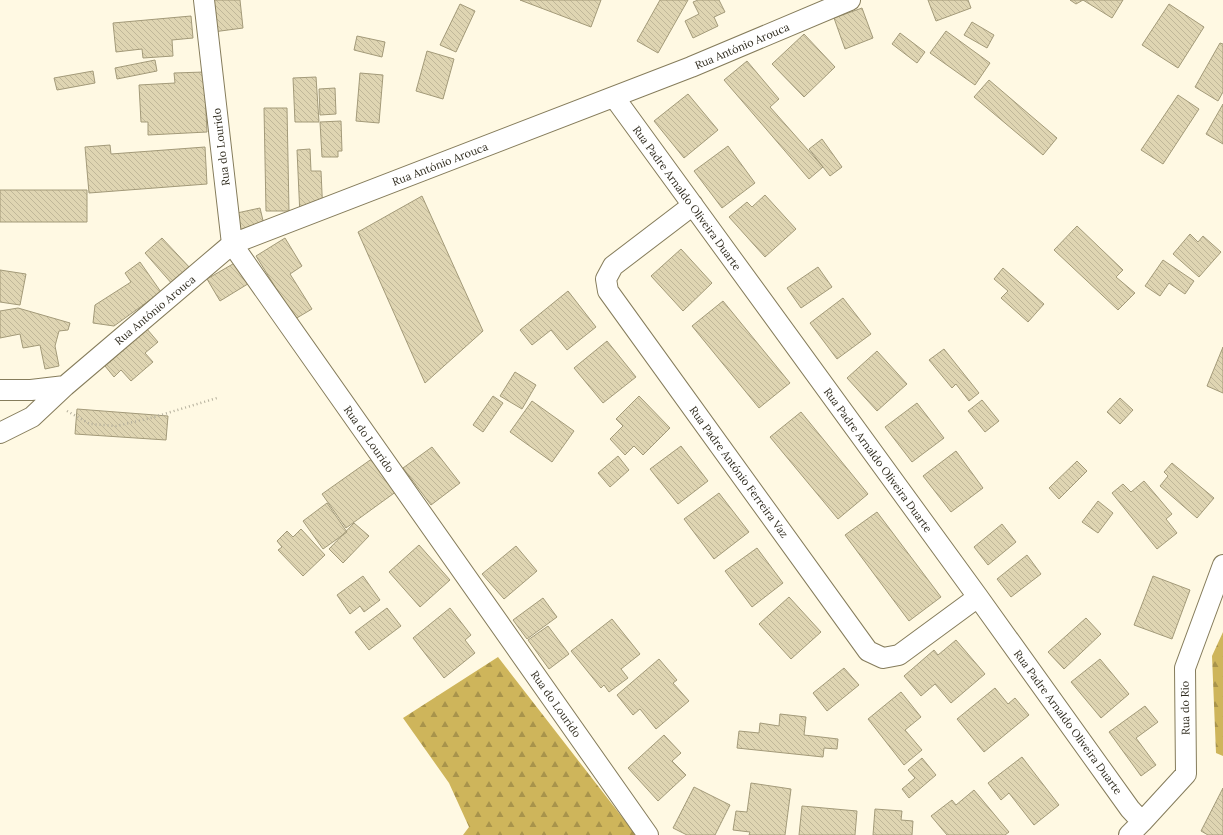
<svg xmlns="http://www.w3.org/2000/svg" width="1223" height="835" font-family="Lora,serif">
  <defs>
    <pattern id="forest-firs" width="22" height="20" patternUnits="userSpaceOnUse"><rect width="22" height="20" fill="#ceb55b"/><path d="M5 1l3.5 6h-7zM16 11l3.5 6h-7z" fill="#a8934b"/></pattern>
    <pattern id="building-back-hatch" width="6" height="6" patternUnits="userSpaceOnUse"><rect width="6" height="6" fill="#dfd5b2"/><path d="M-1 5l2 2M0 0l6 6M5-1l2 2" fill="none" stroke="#c0b799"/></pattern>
  </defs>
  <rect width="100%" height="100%" fill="#fff9e3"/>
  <path fill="url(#forest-firs)" d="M1223,632V756L1216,753L1212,656Z
    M498,657L636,835H463L469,827L449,783L403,718Z"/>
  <path fill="url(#building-back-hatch)" stroke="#a39a79" d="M209,0H240L243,28L213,32Z
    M520,0H601L591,27Z
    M660,0H688L658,53L637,41Z
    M698,0H719L725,12L714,17L718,26L693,38L685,21L699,14L693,2Z
    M928,0H968L971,8L936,21Z
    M1070,0H1123L1112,18L1083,0L1076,4Z
    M460,4L475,11L456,52L440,45Z
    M1169,4L1204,27L1178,68L1142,45Z
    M862,8L873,38L845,49L834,18Z
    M191,16L193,38L172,40L173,56L143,58L142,49L116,52L113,23Z
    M972,22L994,35L987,48L964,35Z
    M946,31L990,63L975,85L930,53Z
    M900,33L925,52L917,63L892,44Z
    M804,34L835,67L804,97L772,64Z
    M357,36L385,42L382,57L354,50Z
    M1220,43L1223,44V92L1218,101L1195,87Z
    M427,51L454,59L443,99L416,91Z
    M155,60L157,71L117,79L115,68Z
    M747,61L779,99L770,107L823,167L809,179L724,80Z
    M93,71L95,83L57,90L54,78Z
    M204,72L207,132L148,135V122H141L139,85L175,83L174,73Z
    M360,73L383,75L379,123L356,121Z
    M316,77L319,122H295L293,78Z
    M989,80L1057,138L1043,155L974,97Z
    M335,88L336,114L320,115L319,89Z
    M688,94L718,130L684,158L654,121Z
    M1178,95L1199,109L1163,164L1141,150Z
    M1223,104V144L1206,134Z
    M264,108H287L289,211H266Z
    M341,121L342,151H338V157H322L320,122Z
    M822,139L842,167L830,176L809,149Z
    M110,145L111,154L205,147L207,184L89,193L85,147Z
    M728,146L755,183L722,208L694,171Z
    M310,149L311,171H321L323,215L300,216L297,150Z
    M0,190H87V222H0Z
    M765,195L796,229L765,257L729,217L747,202L752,207Z
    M422,196L483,331L425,383L358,232Z
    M260,208L266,233L243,239L237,213Z
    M1077,226L1123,270L1116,277L1135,293L1118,310L1054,250Z
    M1190,234L1198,242L1203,236L1221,252L1199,277L1173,254Z
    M162,238L191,269L173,285L145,253Z
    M285,238L302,266L290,274L312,309L295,319L256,256Z
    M681,249L712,283L683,311L651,276Z
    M1163,260L1194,281L1185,294L1169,283L1160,296L1145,286Z
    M238,261L251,282L220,301L207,279Z
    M140,262L161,292L114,326L93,323L95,305L131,282L125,273Z
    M818,267L832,287L801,308L787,288Z
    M1003,268L1044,304L1028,322L1001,298L1008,291L994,279Z
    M0,270L26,274L20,305L0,302Z
    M568,291L596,327L567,350L551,330L532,345L520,330Z
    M843,298L871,334L837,359L810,323Z
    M723,301L790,383L759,408L692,326Z
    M18,308L70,323L68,330L59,331L55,346L59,366L45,369L40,345L23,348L20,334L0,338V311Z
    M147,329L158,342L145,353L153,362L131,381L121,370L114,377L105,366Z
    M607,341L636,377L603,403L574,368Z
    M1223,347V393L1207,386Z
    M944,349L979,393L969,401L956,384L952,388L929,360Z
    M877,351L907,384L877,411L847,378Z
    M515,372L536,385L522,409L500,396Z
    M493,396L503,403L483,432L473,425Z
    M639,396L670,428L643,455L634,446L625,455L610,439L623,426L616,419Z
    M1120,398L1133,410L1120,424L1107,412Z
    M982,400L999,421L985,432L968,411Z
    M532,401L574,431L552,462L510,432Z
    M917,403L944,438L912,462L885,427Z
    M77,409L168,416L166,440L75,434Z
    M801,412L868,494L838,519L770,437Z
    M681,446L708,481L678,504L650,469Z
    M432,447L460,483L431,505L403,468Z
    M956,451L983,488L951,512L923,476Z
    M618,456L629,470L610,487L598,473Z
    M373,458L397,491L346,528L322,494Z
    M1077,461L1087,471L1059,499L1049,488Z
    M1172,463L1214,498L1197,518L1160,486L1168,476L1164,472Z
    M1144,481L1172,514L1166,519L1177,533L1157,549L1112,493L1123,484L1131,492Z
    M719,493L749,532L714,559L684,519Z
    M1098,501L1113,513L1098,533L1082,522Z
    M327,503L347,532L323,549L303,521Z
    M877,512L941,597L909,621L845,535Z
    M354,523L369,536L343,563L329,549Z
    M1002,524L1016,542L988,565L974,547Z
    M301,529L325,555L303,576L278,550L282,547L277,541L287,531L293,537Z
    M419,545L450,580L420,607L389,572Z
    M516,546L537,571L504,599L482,574Z
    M757,548L783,583L752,607L725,571Z
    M1027,555L1041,574L1011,597L997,579Z
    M363,576L380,600L364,612L360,606L350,614L337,595Z
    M1153,576L1190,590L1172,639L1134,625Z
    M789,597L821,632L791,659L759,624Z
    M543,598L557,617L527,639L513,620Z
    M387,608L401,626L369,650L355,632Z
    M450,608L471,635L465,640L475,653L444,678L413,638Z
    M1086,618L1101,634L1064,669L1048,652Z
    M612,619L640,654L621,669L628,678L609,692L604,685L601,688L571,651Z
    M548,626L569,654L549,669L528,640Z
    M956,640L985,674L951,703L935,684L921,696L904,676L934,650L938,655Z
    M659,659L677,680L673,683L689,701L656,729L640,709L633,715L617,695Z
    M1100,659L1129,694L1101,718L1071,682Z
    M844,668L859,685L827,711L813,693Z
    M995,688L1008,704L1015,698L1029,715L984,752L957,719Z
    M901,692L921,717L905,730L922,750L904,765L868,719Z
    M1145,706L1158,722L1136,738L1156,765L1141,776L1109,732Z
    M780,714L806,717L804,735L838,739L837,749L824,748L823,757L737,748L739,731L759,733L760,723L779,726Z
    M664,735L681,753L672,761L686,775L658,801L628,768Z
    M1022,757L1059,805L1034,825L1009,793L1001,800L988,783Z
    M922,758L936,775L909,798L902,789L915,778L908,770Z
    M751,783L791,789L785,835H749L750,832L733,830L736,811L747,812Z
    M694,787L730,805L715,835H687L673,828Z
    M1223,788V835H1208L1201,831Z
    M974,790L1009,832L1005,835H947L931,816L952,800L956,805Z
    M802,806L857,811L855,835H799Z
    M875,809L902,811L901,820L913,821L912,835H873Z"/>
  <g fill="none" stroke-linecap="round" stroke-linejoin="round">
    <g stroke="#857c5b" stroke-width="22">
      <path id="minor" d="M204,0L232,244L648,835
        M614,97L978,597L1130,809L1142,822
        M693,205L613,266L606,279L608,291L868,651L883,658L899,655L978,597
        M0,390H31L65,386
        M0,433L32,417L65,386L232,244L691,67L850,0
        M1129,835L1142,822L1186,774L1185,668L1223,565"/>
    </g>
    <path stroke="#b4af9c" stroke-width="2.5" stroke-dasharray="1 3" stroke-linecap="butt" d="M67,411L90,424L116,426L151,418L217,398"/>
    <use href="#minor" stroke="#fff" stroke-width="20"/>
  </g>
  <g text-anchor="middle" stroke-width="3" stroke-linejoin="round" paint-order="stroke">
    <g font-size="11" fill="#302c1f" stroke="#fff">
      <text transform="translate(742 46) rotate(-23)" y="4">Rua António Arouca</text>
      <text transform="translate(221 147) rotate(-97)" y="4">Rua do Lourido</text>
      <text transform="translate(440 164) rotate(-21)" y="4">Rua António Arouca</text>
      <text transform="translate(687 198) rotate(54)" y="4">Rua Padre Arnaldo Oliveira Duarte</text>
      <text transform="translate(155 310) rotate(-40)" y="4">Rua António Arouca</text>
      <text transform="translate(369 439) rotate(55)" y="4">Rua do Lourido</text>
      <text transform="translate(878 460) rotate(54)" y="4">Rua Padre Arnaldo Oliveira Duarte</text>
      <text transform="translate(739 472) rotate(54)" y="4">Rua Padre António Ferreira Vaz</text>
      <text transform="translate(556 704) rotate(55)" y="4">Rua do Lourido</text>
      <text transform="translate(1185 708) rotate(-91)" y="4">Rua do Rio</text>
      <text transform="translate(1068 722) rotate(54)" y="4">Rua Padre Arnaldo Oliveira Duarte</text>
    </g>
  </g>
</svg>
